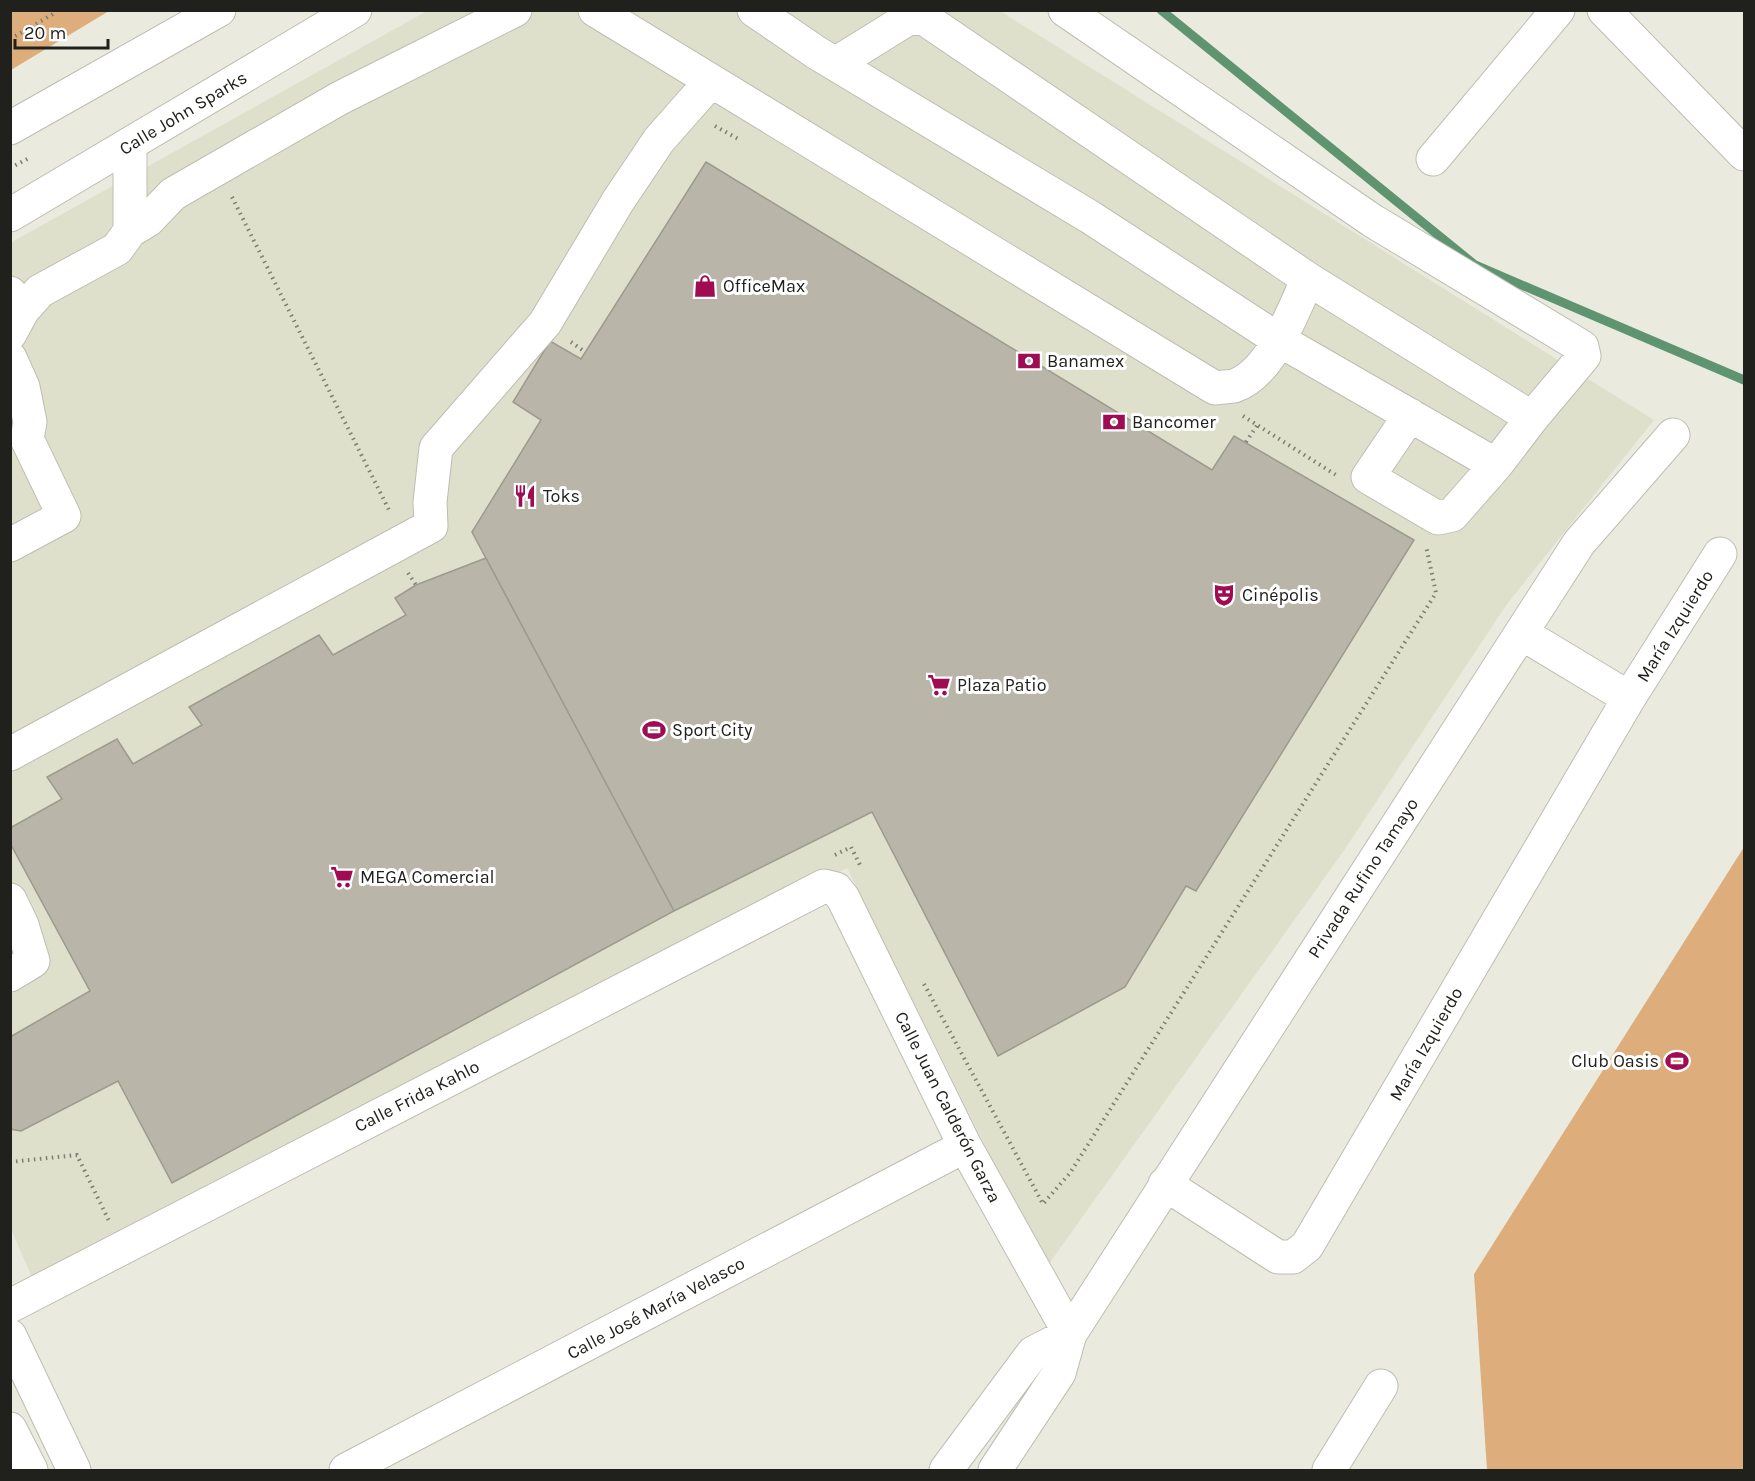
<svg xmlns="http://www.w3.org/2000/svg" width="1755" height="1481" font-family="Karla,sans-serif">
  <rect width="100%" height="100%" fill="#eaebde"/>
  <path fill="#dee0cb" d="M427,11H1000L1654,420L1507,604L1343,852L1046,1268L847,868L34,1282L10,1227V243Z"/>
  <path fill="#ddae7c" d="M11,10H109V11L11,70Z
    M1744,847V1470H1487L1474,1274Z"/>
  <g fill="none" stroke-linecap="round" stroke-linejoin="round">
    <path stroke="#5f9470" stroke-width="9" d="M1161,10L1475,265L1744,380"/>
  </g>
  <path fill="#bab5a9" stroke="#9e998e" stroke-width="1.5" d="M706,162L1212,470L1234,436L1414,540L1196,891L1186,886L1125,987L998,1056L872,812L674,911L472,532L541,420L513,402L550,341L581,359Z
    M486,558L674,911L172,1183L118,1081L21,1131L10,1129V1037L90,991L10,843V828L62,799L47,777L117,739L133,764L202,725L189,707L319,635L333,655L406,615L395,598L416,585Z"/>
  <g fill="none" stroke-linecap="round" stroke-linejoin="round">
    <g stroke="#bdbeb1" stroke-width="35">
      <path id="minor" d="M595,10L1215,388C1221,387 1228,387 1234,386C1272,373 1292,312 1308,279
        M754,10L817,53L1090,217L1279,340L1496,465L1452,515L1438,518L1368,477L1410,415
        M1065,10L1373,221L1582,347L1584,356L1532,418
        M1604,10L1744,154
        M835,64L909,18L925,19L1308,279L1532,418L1496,465
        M1433,159L1558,10
        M130,231V144
        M10,293L23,310L10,334
        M23,310L40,291L117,249L130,231L148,220L173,194L340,98L515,10
        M10,358L23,387L30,422L27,439L64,516L10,545
        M1521,633L1629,698
        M10,754L431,526L430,502L436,448L545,323L618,201L659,140L711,81
        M10,900L22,925L33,961L10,975
        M1165,1184L1278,1257H1293L1307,1246L1629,698L1720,554
        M10,1306L824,886L836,889L843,898L965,1146L1070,1334
        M10,1336L74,1470
        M10,1429L31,1470
        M346,1470L965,1146
        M946,1470L1033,1353L1070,1334
        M995,1470L1059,1373L1070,1334L1579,543L1673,435
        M1329,1470L1381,1386"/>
    </g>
    <g stroke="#bdbeb1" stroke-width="35">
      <path id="major" d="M10,128L219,10
        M10,215L355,10"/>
    </g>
    <path stroke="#7c7d74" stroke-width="4" stroke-dasharray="1.5 4.5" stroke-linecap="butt" d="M10,39L53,14L51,10
      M715,126L740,140
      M10,168L31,157
      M232,197L390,512
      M571,342L585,352
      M1243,416L1336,475
      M1246,442L1258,424
      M408,573L416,585
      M835,855L851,847L861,867
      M924,984L1043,1204L1070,1173L1436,593L1426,546
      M10,1162L77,1155L109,1221"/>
    <use href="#minor" stroke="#fff" stroke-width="33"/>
    <use href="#major" stroke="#fff" stroke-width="33"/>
  </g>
  <defs>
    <g id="shop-bare" transform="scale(1.8)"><path d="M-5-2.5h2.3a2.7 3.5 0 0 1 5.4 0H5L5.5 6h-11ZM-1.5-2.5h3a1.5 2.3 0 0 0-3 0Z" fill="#a00c52" stroke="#fff" stroke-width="2.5" paint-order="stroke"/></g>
    <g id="bank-bare" transform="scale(1.8)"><path d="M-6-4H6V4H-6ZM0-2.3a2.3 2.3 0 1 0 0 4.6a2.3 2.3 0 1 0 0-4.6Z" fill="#a00c52" stroke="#fff" stroke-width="2.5" paint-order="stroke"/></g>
    <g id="restaurant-bare" transform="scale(1.8)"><path d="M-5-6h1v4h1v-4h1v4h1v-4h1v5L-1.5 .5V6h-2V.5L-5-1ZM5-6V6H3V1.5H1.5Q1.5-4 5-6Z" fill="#a00c52" stroke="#fff" stroke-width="2.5" paint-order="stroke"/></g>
    <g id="theatre-bare" transform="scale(1.8)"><path d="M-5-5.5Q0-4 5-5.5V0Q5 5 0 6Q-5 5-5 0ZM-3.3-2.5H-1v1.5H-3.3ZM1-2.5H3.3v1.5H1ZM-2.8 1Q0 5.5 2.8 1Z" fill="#a00c52" stroke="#fff" stroke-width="2.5" paint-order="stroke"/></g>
    <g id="supermarket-bare" transform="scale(1.8)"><path d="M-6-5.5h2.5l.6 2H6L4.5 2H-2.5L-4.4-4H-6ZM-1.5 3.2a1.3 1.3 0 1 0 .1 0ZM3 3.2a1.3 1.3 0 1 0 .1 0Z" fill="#a00c52" stroke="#fff" stroke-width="2.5" paint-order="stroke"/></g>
    <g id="stadium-bare" transform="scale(1.8)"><path d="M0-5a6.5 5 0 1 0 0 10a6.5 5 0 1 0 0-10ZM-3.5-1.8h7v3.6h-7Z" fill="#a00c52" stroke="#fff" stroke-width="2.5" paint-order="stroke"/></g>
  </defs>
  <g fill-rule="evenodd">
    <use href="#shop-bare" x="705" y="286"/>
    <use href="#bank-bare" x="1029" y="361"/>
    <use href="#bank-bare" x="1114" y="422"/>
    <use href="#restaurant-bare" x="525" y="496"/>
    <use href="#theatre-bare" x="1224" y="595"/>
    <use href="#supermarket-bare" x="939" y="685"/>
    <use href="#stadium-bare" x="654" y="730"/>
    <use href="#supermarket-bare" x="342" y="877"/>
    <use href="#stadium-bare" x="1677" y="1061"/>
  </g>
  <g text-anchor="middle" stroke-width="6" stroke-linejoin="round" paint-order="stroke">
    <g font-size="18" fill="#20211c" stroke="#fff">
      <text transform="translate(183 113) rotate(-31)" y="6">Calle John Sparks</text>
      <text transform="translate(1675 626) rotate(-58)" y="6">María Izquierdo</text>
      <text transform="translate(1363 878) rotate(-57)" y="6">Privada Rufino Tamayo</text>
      <text transform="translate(1426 1044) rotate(-60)" y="6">María Izquierdo</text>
      <text transform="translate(417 1096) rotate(-27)" y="6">Calle Frida Kahlo</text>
      <text transform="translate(948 1107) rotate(63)" y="6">Calle Juan Calderón Garza</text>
      <text transform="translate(656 1308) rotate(-28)" y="6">Calle José María Velasco</text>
    </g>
    <g font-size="18" fill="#20211c" stroke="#fff" text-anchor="start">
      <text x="723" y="292">OfficeMax</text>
      <text x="1047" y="367">Banamex</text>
      <text x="1132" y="428">Bancomer</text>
      <text x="543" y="502">Toks</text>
      <text x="1242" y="601">Cinépolis</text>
      <text x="957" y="691">Plaza Patio</text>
      <text x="672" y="736">Sport City</text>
      <text x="360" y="883">MEGA Comercial</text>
      <text x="1659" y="1067" text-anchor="end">Club Oasis</text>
    </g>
  </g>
  <rect width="1755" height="1481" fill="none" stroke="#20211c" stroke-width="24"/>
  <path d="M15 39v9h93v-9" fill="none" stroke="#20211c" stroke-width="3"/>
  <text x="24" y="39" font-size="18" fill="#20211c" stroke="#ffffff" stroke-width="4.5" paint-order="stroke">20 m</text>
</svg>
